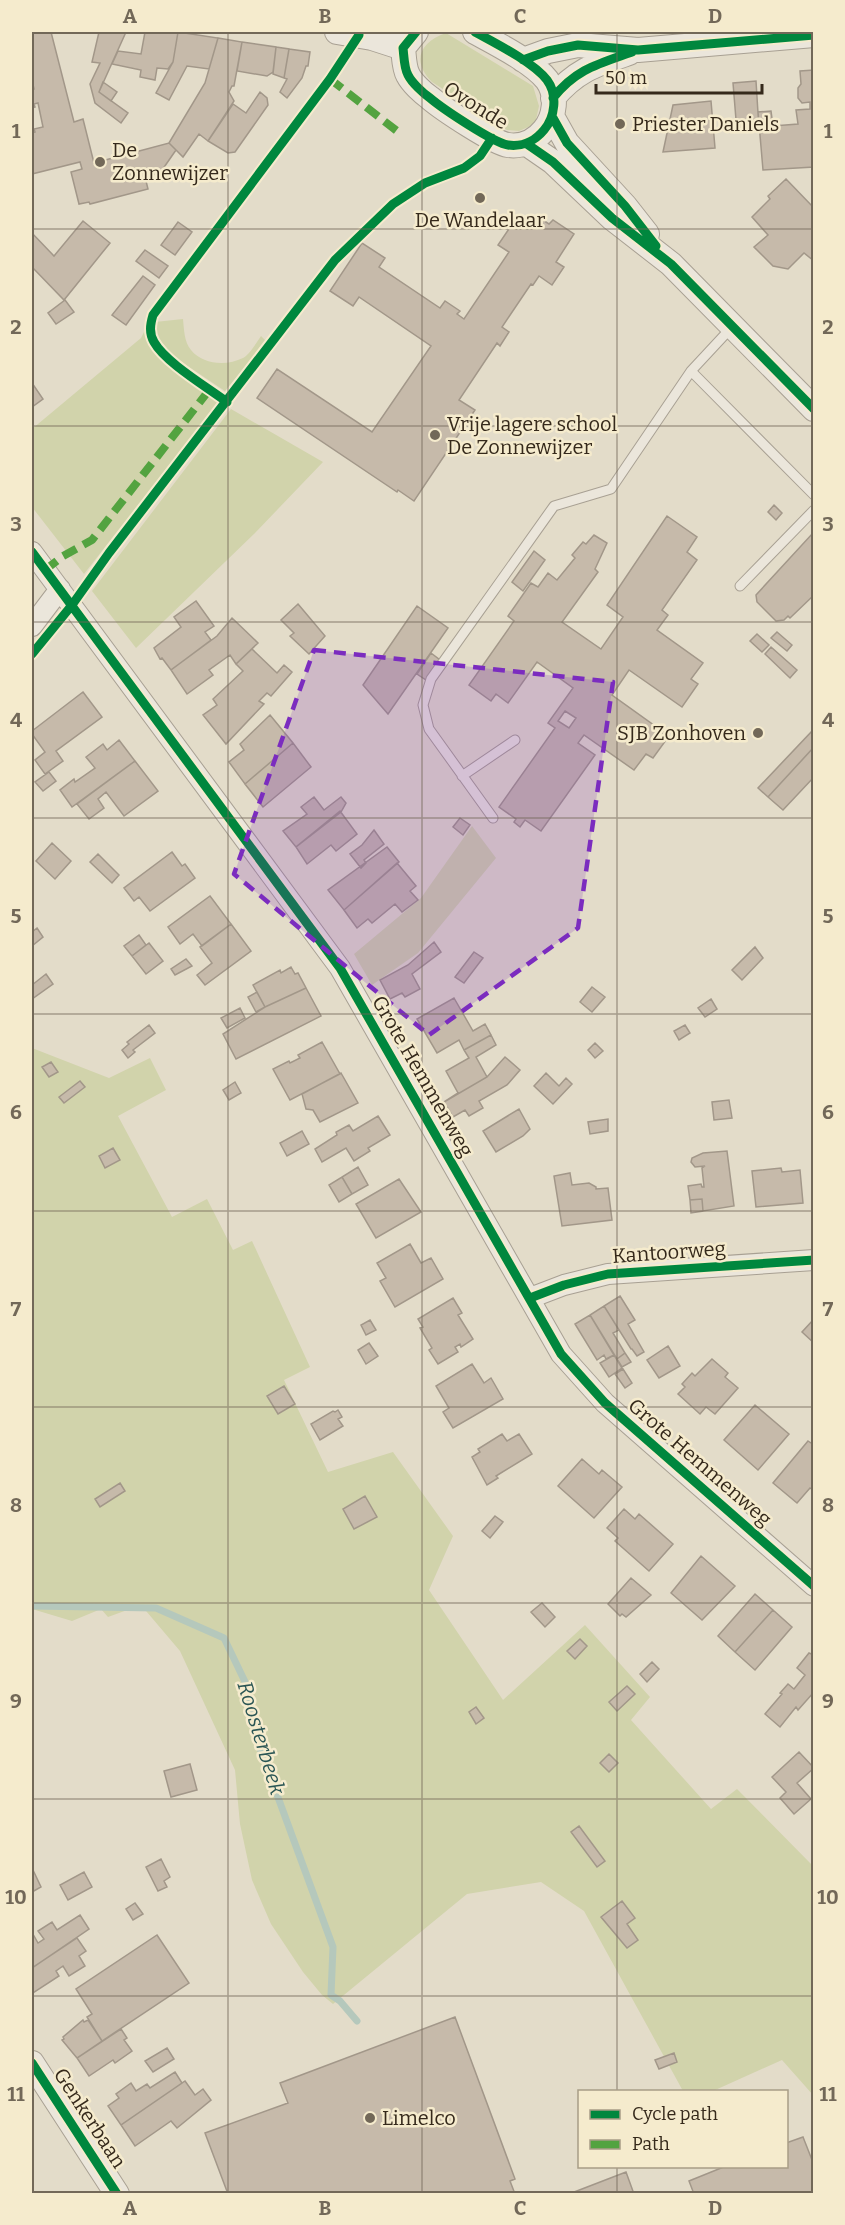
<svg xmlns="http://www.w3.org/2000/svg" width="845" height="2225" font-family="Bitter,serif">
  <rect width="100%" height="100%" fill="#e3dcc9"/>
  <path fill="#d1d3ab" d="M446,33L533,86L539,106L535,124L519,131L507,130L432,82C411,61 420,42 446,33Z
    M183,319C184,329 184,342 191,350C203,365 227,366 243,358C250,354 256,343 261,336L266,341L225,391L174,357L158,338L155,322Z
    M145,330C159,366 189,380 219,401L84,574L32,507V429L141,338Z
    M231,409L323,462L255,533L136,648L92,591Z
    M472,826L496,858L418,953L372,985L354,954L421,898Z
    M32,1048L109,1078L150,1058L166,1090L118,1116L172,1217L207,1199L233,1250L252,1241L310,1367L284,1380L328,1472L393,1452L453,1536L429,1590L503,1700L585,1625L650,1697L631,1720L711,1809L737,1789L813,1866V2095L782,2060L713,2091H683L584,1911L541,1882L467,1894L333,2004L322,1995L303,1972L271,1924L252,1880L240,1824L235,1770L180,1651L141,1605L108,1617L101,1609L72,1621L32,1609Z"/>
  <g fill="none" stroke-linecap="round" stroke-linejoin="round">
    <path stroke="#b5c8bc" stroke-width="7" d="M32,1606L156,1608L224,1638L248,1688L254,1732L333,1947L331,1995L340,2001L357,2021"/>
  </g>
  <path fill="#c6baaa" stroke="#a29789" stroke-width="1.5" fill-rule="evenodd" d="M32,32H51L74,122L83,119L94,163L169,143L176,150L160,173L145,177L148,189L90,204L89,202L79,204L71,172L82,169L80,162L32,174V133L35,132L34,129L43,127L38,103L34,104L35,107L32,108V90L34,89L32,80Z
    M99,32H126L99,92L128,113L121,123L95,103L90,84L100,63L92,62Z
    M145,32H178L173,62L168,69L157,68L155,80L140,77L141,70L112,64L118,51L141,54Z
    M178,32L218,38L209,69L187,66L169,100L156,93L173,62Z
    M218,38L242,42L234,86H232L229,92L234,101L208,141L199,134L183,157L169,143L205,83Z
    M242,42L276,47L273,72L267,76L237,71Z
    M276,47L289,49L284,78L273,74Z
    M289,49L310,52L308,66H306L302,78L287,98L280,92L287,79L284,78Z
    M814,70V167L763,170L758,112L771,111L773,126L798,124L796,110L810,109V102L802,103L798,98V88L801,84L800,71Z
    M756,81L759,129L737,132L733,83Z
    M103,82L117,92L111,101L99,92Z
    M260,92L267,98L268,105L235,152L228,153L208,141L233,104L246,113Z
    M711,101L715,148L663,152L673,105Z
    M786,179L814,208V261L804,253L788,269L773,266L754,247L768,235L752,217L770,199L768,196Z
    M541,219L549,224L553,220L574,234L556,262L564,267L552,285L539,276L533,285L531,284L502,327L509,332L500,346L497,343L459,400L475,410L414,501L398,490L397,492L257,398L277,369L372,432L431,346L359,297L353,306L330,291L362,243L385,258L379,267L440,308L445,301L460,311L457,314L464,319L509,252L498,245L515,220L527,228L532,221Z
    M83,221L110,243L64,300L32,267V233L54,256Z
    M178,222L192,232L175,255L161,245Z
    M145,250L168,266L159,278L136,261Z
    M143,276L155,285L126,325L112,315Z
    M65,300L74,312L56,324L48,313Z
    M32,383L43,399L32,407Z
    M774,505L782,513L776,520L768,512Z
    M667,516L697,537L687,552L697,560L662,610L668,615L657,630L703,663L691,679L698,684L682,707L629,670L612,695L669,736L653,758L646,754L634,770L584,735L578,743L595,755L541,831L525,820L520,827L514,822L516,819L499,807L555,728L548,723L573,688L537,662L508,703L496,694L491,701L469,685L514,621L508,616L531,583L538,587L548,573L557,580L575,558L572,555L583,542L586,544L594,535L607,543L595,569L598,572L562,622L601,649L623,617L607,605ZM565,711L576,718L569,728L558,721Z
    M812,534L814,595L790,618L788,616L784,620L776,621L757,602L756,595Z
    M534,551L545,560L523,591L512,582Z
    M196,601L214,626L205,632L211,640L171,670L162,658L160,659L154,648L181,627L174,617Z
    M298,604L325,636L309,654L290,636L294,633L281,620Z
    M417,606L448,628L388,714L363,685Z
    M232,618L258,643L236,664L230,655L209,670L213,675L187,694L171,670L217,636Z
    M777,632L792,645L787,651L771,638Z
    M757,634L769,645L762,652L750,641Z
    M771,647L797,670L790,678L765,654Z
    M252,649L277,673L284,665L292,672L271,696L267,693L259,701L264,704L226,744L203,715L217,705L213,699L243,671L236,664Z
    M431,653L440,660L426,680L417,674Z
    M83,692L102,717L56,751L63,761L45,774L35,760L45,752L32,734V731Z
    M270,715L293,743L245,784L229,762L244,750L240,744Z
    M814,729V747L768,797L758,788Z
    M119,740L135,761L72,807L60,790L74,779L75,782L95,768L86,757L103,744L107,750Z
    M293,743L311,767L263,807L245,784Z
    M814,747V777L783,810L768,797Z
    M135,761L158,791L124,816L106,792L98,799L104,808L89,819L77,804Z
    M49,772L56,781L43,791L35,782Z
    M314,797L324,810L341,797L346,803L341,812L296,847L283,831L307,814L301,807Z
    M340,811L357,834L336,851L331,845L307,864L296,847Z
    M460,818L470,825L463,835L453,827Z
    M374,830L384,844L364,860L366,863L361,868L350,854L362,845Z
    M52,843L71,861L55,879L36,861Z
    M387,847L399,862L344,910L328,890Z
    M172,852L182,866L185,864L195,878L150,911L139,897L134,901L124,888Z
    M98,854L119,875L112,883L90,862Z
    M397,863L416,886L410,891L418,900L402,912L395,904L372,923L368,919L357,928L344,910Z
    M210,896L231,924L202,946L193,934L180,944L168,927Z
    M231,924L251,951L205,985L197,975L212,963L200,947Z
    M37,928L43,937L32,946V932Z
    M139,935L146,945L132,956L124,946Z
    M434,942L441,952L412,974L420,989L405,997L402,993L390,999L380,980L408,965Z
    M149,943L163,961L146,974L132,956Z
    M755,947L763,958L742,980L732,970Z
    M474,952L483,958L464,983L455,977Z
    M186,959L192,966L175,975L171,969Z
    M291,967L295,974L298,973L306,988L265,1007L253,985L280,970L281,973Z
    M46,974L53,984L32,999V985Z
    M592,987L605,997L592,1012L580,1002Z
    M306,988L321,1016L236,1059L223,1034L265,1007Z
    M257,992L265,1007L256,1012L248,997Z
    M454,998L473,1031L485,1024L491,1035L464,1050L459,1040L437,1053L417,1019Z
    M711,999L717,1009L705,1017L698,1008Z
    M240,1008L245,1018L227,1028L221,1018Z
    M149,1025L155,1033L133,1050L135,1052L128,1058L122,1050L129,1044L127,1042Z
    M685,1025L690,1033L679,1040L674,1031Z
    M491,1035L496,1045L476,1057L487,1077L444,1102L458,1093L446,1071L469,1058L464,1050Z
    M322,1042L340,1074L290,1100L273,1069L289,1061L290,1063L300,1058L298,1055Z
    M595,1043L603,1051L595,1058L588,1050Z
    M505,1057L520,1070L507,1085L479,1101L483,1108L469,1116L465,1110L453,1117L444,1102L487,1077Z
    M51,1062L58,1072L49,1077L42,1067Z
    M341,1073L358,1103L320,1122L313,1110L306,1109L302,1094Z
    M546,1073L559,1086L566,1078L572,1084L553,1104L534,1086Z
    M80,1081L85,1087L64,1103L59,1097Z
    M235,1082L241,1093L229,1100L223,1090Z
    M729,1100L732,1118L714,1120L712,1102Z
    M519,1109L530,1129L523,1136L496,1152L483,1131Z
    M378,1116L390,1135L368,1148L370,1151L354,1161L346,1148L322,1162L315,1149L337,1135L336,1132L349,1125L353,1131Z
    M608,1119V1131L590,1134L588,1122Z
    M302,1131L309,1144L287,1156L280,1143Z
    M113,1148L120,1160L105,1168L99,1156Z
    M727,1151L734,1206L703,1211L702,1199L690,1200L688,1186L701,1184L702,1187H704L702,1168L705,1166L695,1167L691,1162L692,1158L703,1153Z
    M358,1167L368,1185L352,1194L342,1177Z
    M781,1168L782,1172L800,1170L803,1203L756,1207L752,1171Z
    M570,1173L572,1185L589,1183L596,1187V1189L608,1188L612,1220L562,1226L554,1176Z
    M342,1177L352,1194L339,1202L329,1185Z
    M399,1179L421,1212L376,1238L356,1204Z
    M702,1199L703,1211L691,1213L690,1200Z
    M410,1244L421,1263L431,1258L443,1279L395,1307L380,1281L386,1278L377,1263Z
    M620,1296L635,1320L628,1324L644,1352L637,1356L632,1349H631L604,1306Z
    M453,1298L462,1313L458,1315L473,1339L461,1347L460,1344L455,1347L458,1352L438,1364L429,1350L432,1348L420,1328L423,1327L418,1319Z
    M604,1306L619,1330L613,1333L625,1353L617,1359L590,1315Z
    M590,1315L614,1355L606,1359L604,1355L597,1360L575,1324Z
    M814,1319V1343L802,1332Z
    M370,1320L376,1330L366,1335L361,1325Z
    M369,1343L378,1356L366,1364L358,1350Z
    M668,1346L680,1366L659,1378L647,1360Z
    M625,1353L631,1362L622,1367L617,1359Z
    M614,1355L622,1368L609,1377L600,1363Z
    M712,1359L728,1373L725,1377L738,1388L715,1414L706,1407L700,1414L678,1394L685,1387L682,1384L692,1373L695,1376Z
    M472,1364L484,1383L491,1378L503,1399L453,1428L443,1412L449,1408L436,1386Z
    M623,1369L632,1383L625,1388L615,1374Z
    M284,1386L295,1404L278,1414L267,1396Z
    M755,1405L789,1434L758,1470L724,1440Z
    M338,1410L342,1417L338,1419L343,1426L320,1440L311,1424L333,1411L335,1412Z
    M502,1434L507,1441L519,1434L532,1454L496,1476L498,1478L487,1485L472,1457L480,1452L478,1449Z
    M808,1441L814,1445V1491L810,1488L797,1503L773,1483Z
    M582,1459L599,1474L602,1470L622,1487L594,1518L558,1486Z
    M120,1483L125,1491L100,1507L95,1499Z
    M365,1496L377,1517L354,1529L343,1509Z
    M624,1509L635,1519L639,1514L673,1544L649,1571L615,1541L618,1538L607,1528Z
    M495,1516L503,1522L490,1538L482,1531Z
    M701,1556L735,1586L702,1620L671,1593Z
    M631,1578L651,1595L626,1617L622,1614L620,1616L608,1604Z
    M755,1594L773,1610L735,1652L718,1636Z
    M542,1603L555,1617L545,1627L531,1612Z
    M773,1610L792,1627L755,1670L735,1652Z
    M580,1639L587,1646L575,1659L567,1651Z
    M809,1653L814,1655V1692L798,1710L796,1707L780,1727L765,1714L782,1694L780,1693L788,1684L794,1689L805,1675L797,1668Z
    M652,1662L659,1669L647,1682L640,1674Z
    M627,1686L635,1694L617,1711L609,1702Z
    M476,1707L484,1718L476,1724L469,1712Z
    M799,1752L814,1768L797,1783L811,1799L794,1814L780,1798L786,1792L772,1777Z
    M609,1754L618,1763L609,1772L600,1763Z
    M190,1764L197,1790L171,1797L164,1771Z
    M579,1826L605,1861L597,1867L571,1832Z
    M161,1859L170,1877L164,1881L167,1887L158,1891L146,1867Z
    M33,1870L41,1887L32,1892V1894Z
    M84,1872L92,1887L68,1900L60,1885Z
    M622,1901L635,1918L627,1924L638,1940L627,1948L601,1917Z
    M135,1903L143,1914L133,1920L126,1909Z
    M80,1915L89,1929L32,1968V1938L34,1936L38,1943L44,1939L38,1931L52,1922L57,1930Z
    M157,1935L189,1983L102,2041L87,2017L92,2014L76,1989Z
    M77,1938L86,1951L79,1956L85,1966L69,1976L63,1966L56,1971L59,1976L33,1993L32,1968Z
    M455,2017L515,2179L510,2181L515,2194H228L205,2133L288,2103L280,2083Z
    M83,2020L84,2022L88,2020L102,2041L77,2058L62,2040L64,2039L63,2037Z
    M121,2029L127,2038L124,2040L132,2051L115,2063L113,2060L89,2076L77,2058Z
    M167,2048L174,2059L153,2072L145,2061Z
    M674,2053L677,2062L659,2069L655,2060Z
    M175,2072L182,2083L121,2125L108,2106L119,2098L116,2094L131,2083L136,2091L147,2084L150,2088Z
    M185,2081L195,2095L203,2089L211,2100L177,2128L171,2121L135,2146L121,2125Z
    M803,2137L814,2165V2194H694L689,2181L726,2166H786V2143Z
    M626,2172L634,2194H569Z"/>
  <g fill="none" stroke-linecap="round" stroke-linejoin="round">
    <g stroke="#a8a093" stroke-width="11">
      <path id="service" d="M691,371L814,495
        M740,586L814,510
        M462,776L515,740
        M493,818L429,729L423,705L431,679L554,506L611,489L691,371L731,328"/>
    </g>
    <g stroke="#a8a093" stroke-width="22">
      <path id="minor" d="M32,552L340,968L561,1354L605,1403L814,1586
        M32,626L60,589
        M530,1298L564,1285L608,1274L814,1260"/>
    </g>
    <g stroke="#a8a093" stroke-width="26">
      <path id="tertiary" d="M337,32L372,38L403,48
        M416,32L403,48C404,56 404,68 408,75C412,83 423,93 430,98C443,109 494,143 508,145C522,147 535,141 544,130C555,117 558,95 547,80C533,62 495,43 475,32
        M523,60L548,51L578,45L638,50L814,35
        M553,98C576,70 597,64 629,53
        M553,118L567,143L625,206L647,234
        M527,144L553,162L612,218L671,264L814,409
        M32,2063L117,2194"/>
    </g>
    <use href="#service" stroke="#ebe6db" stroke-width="9"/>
    <use href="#minor" stroke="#ebe6db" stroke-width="20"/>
    <use href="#tertiary" stroke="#ebe6db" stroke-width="24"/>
    <path stroke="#53a340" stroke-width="8" stroke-dasharray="15 8" stroke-linecap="butt" d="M330,79L397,131
      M45,570L63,556L92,540L210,389"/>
    <g stroke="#f5ebcd" stroke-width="13">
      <path id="cycleway" d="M416,32L403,48C404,56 404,68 408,75C412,83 423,93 430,98C443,109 494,143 508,145C522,147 535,141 544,130C555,117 558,95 547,80C533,62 495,43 475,32
        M523,60L548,51L578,45L638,50L814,35
        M553,98C576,69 598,64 632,52
        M553,118L567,143L625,206L656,246
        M527,144L553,162L612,218L671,264L814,409
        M227,402C207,387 165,362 154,342C149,333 150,325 153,315L330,79L359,35
        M32,552L340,968L561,1354L605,1403L814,1586
        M32,654L72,605L109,553L335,260L393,204L425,183L464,168L480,156L492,138
        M530,1298L564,1285L608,1274L814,1260
        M32,2063L117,2194"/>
    </g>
    <use href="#cycleway" stroke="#00873e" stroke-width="9"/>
  </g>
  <path fill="#7b2cbf" fill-opacity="0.2" stroke="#7b2cbf" stroke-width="4.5" stroke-dasharray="12 8" stroke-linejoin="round" d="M314,650L613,682L578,928L429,1035L234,874Z"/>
  <path fill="none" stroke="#726858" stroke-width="1.5" stroke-opacity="0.55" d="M228,32V2194M422,32V2194M617,32V2092M32,229H814M32,426H814M32,622H814M32,818H814M32,1014H814M32,1211H814M32,1407H814M32,1603H814M32,1799H814M32,1996H814M617,2166V2194"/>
  <g fill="#726858" stroke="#f5ebcd" stroke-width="2">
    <circle cx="620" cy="124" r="6"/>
    <circle cx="100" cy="162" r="6"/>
    <circle cx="480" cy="198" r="6"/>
    <circle cx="435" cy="435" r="6"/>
    <circle cx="758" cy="733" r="6"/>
    <circle cx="370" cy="2118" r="6"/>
  </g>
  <g text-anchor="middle" stroke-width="5" stroke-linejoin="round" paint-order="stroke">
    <g font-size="20" fill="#35291b" stroke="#f5ebcd">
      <text transform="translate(476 105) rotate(32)" y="7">Ovonde</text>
      <text transform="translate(423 1076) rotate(60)" y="7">Grote Hemmenweg</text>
      <text transform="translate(669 1252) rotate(-4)" y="7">Kantoorweg</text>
      <text transform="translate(700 1462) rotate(41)" y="7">Grote Hemmenweg</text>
      <text transform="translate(90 2118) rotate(57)" y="7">Genkerbaan</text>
    </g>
    <g font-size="20" fill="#35291b" stroke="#f5ebcd" text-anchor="start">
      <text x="632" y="131">Priester Daniels</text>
      <text x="112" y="157">De<tspan x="112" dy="23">Zonnewijzer</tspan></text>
      <text x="480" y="227" text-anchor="middle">De Wandelaar</text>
      <text x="447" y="431">Vrije lagere school<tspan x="447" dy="23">De Zonnewijzer</tspan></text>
      <text x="746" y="740" text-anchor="end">SJB Zonhoven</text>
      <text x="382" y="2125">Limelco</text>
    </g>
    <g font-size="21" font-style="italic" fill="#2a5554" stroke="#f5ebcd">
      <text transform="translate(261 1738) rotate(73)" y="7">Roosterbeek</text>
    </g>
  </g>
  <rect width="845" height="2225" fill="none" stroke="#f5ebcd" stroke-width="66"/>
  <rect x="578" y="2090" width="210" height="78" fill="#f5ebcd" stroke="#a89d86" stroke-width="1.5"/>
  <rect x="590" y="2110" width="30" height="9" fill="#00873e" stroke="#a89d86" stroke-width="1.5"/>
  <text x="632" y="2120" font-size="18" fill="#35291b">Cycle path</text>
  <rect x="590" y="2140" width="30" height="9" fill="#53a340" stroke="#a89d86" stroke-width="1.5"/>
  <text x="632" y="2150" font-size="18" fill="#35291b">Path</text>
  <path d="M596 84v9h166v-9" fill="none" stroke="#35291b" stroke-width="3"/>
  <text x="605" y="84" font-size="18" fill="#35291b" stroke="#f5ebcd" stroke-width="4.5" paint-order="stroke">50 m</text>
  <rect x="33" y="33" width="779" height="2159" fill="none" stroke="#726858" stroke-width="2"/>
  <g font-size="20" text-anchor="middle" font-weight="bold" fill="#726858">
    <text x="130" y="23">A</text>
    <text x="325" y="23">B</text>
    <text x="520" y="23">C</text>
    <text x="715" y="23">D</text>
    <text x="16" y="138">1</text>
    <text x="828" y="138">1</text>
    <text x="16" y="334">2</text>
    <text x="828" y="334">2</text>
    <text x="16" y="531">3</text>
    <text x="828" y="531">3</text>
    <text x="16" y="727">4</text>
    <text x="828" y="727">4</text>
    <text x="16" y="923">5</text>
    <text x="828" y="923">5</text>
    <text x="16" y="1119">6</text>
    <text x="828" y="1119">6</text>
    <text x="16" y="1316">7</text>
    <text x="828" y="1316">7</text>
    <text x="16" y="1512">8</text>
    <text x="828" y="1512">8</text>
    <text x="16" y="1708">9</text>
    <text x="828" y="1708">9</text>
    <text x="16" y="1904">10</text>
    <text x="828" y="1904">10</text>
    <text x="16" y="2101">11</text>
    <text x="828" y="2101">11</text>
    <text x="130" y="2215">A</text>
    <text x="325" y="2215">B</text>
    <text x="520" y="2215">C</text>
    <text x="715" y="2215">D</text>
  </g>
</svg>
